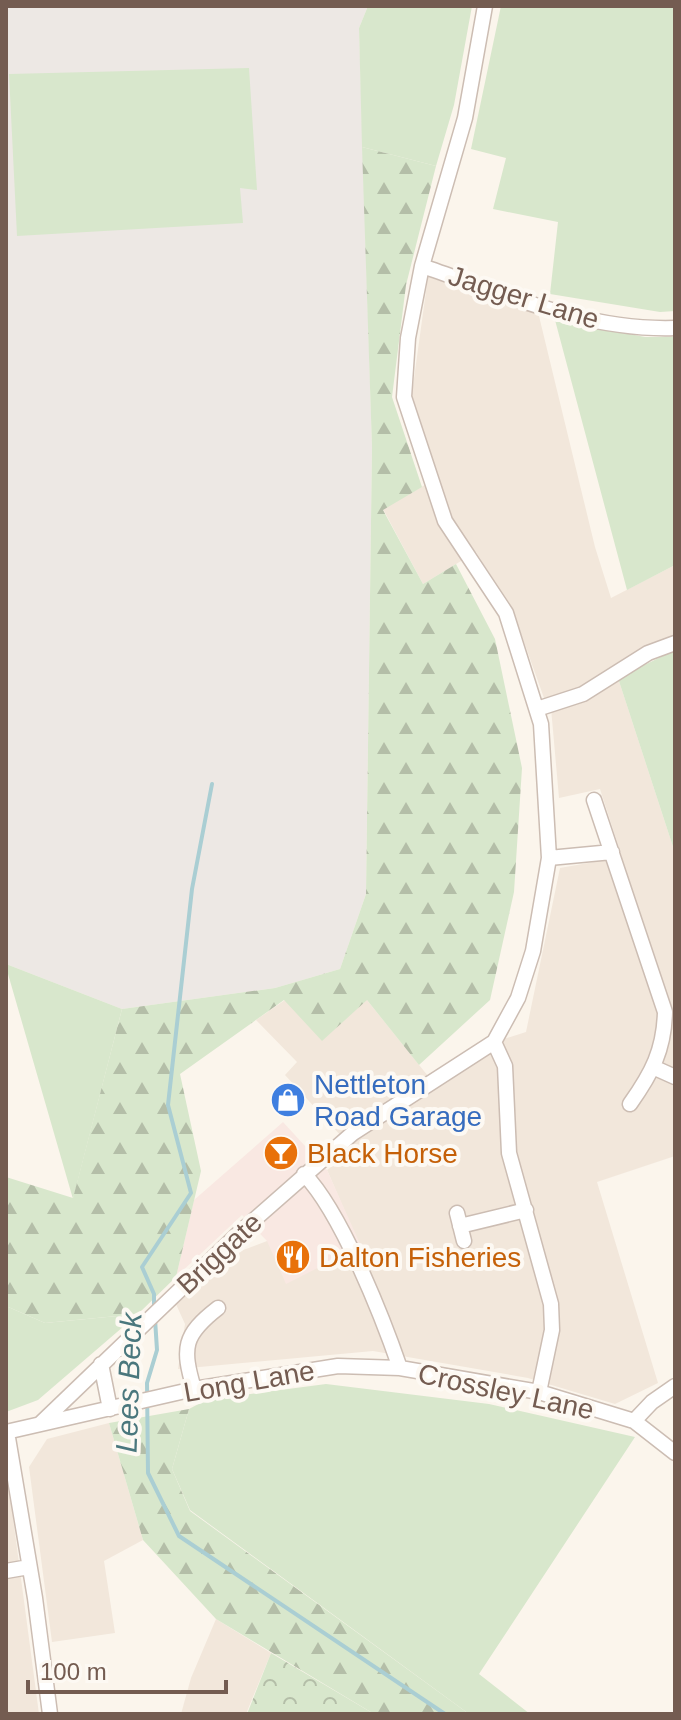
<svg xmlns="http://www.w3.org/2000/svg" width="681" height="1720" font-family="Helvetica,sans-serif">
  <defs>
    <pattern id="forest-firs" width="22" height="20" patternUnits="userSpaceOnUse" patternTransform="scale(2)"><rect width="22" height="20" fill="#d8e7cc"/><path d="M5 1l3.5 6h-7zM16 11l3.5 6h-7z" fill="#b4bea8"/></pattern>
    <pattern id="park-crowns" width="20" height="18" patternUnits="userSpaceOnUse" patternTransform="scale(2)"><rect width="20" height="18" fill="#d8e7cc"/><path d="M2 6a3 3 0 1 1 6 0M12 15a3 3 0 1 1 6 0" fill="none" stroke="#b4bea8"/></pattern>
  </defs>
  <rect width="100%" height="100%" fill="#fbf5ec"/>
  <path fill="#f2e7db" d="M428,277L538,312L595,547L611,598L675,565V639L583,687L544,698L513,611L476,552L423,584L383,509L437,478L411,400Z
    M618,678L675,853V1156L597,1182L658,1383L615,1404L528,1378L373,1351L178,1369L185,1324L175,1302L238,1252L267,1241L360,1246L327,1170L354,1150L285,1075L297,1062L256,1020L285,1000H367L432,1081L494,1042L526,1032L560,868L622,857L600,789L559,798L551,708Z
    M109,1423L143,1540L104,1561L115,1633L52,1642L29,1467L47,1439Z
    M6,1481L11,1503L39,1714H6Z
    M216,1619L271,1653L246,1714H181L191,1678Z"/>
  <path fill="#f9e8e2" d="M283,1122L327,1170L361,1246L286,1284L267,1241L242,1215L176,1277L194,1200Z"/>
  <path fill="#ede8e4" d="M6,6H368L359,28L372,447L366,894L340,969L275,988L122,1009L6,964Z"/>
  <path fill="#d8e7cc" d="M368,6H472L454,105L436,166L362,147L359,28Z
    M501,6H675V311L660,312L550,294L558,222L493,209L506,158L471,149Z
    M249,68L257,190L240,188L243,223L17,236L9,74Z
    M555,320L645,337H675V565L627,590Z
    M675,650V853L618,678Z
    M6,964L122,1009L73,1199L6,967Z
    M6,1306L45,1323L138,1314L38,1400L6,1412Z
    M326,1384L489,1404L635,1437L479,1674L530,1714H469L190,1510L172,1469L189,1409L206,1400Z"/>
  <path fill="url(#forest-firs)" d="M362,147L436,166L406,285L392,397L422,487L383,510L423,584L456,564L495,639L522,768L514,892L490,1000L419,1065L367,1000L322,1041L284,1000L180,1074L201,1171L176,1277L138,1314L45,1323L6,1306V1177L73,1198L122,1009L275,988L340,969L366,894L372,447Z
    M189,1409L172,1469L190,1511L469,1714H374L216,1619L143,1540L109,1423Z"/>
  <path fill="url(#park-crowns)" d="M271,1653L374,1714H247Z"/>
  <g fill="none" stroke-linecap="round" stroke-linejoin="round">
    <path stroke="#aaced3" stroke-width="4" d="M154,1306V1294L142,1267L191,1193L168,1105L192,889L212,784
      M155,1319L157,1350L147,1383L148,1473L179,1536L445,1714"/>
    <g stroke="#ccbdb3" stroke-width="17">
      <path id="minor" d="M422,266C504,294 587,331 675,328
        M537,709L583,694L648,653L675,643
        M594,800L665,1012C664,1050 652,1073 630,1104
        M549,858L612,852
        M494,1042L505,1066L509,1153L551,1304L552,1330L539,1392
        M655,1068L675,1077
        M304,1174C341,1212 382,1316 400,1368
        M457,1213L464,1241
        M460,1226L526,1210
        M101,1364L110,1409
        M194,1389C182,1348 183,1335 218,1308
        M634,1421L652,1402L675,1386
        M41,1423L237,1235L353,1133L494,1042L518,998L533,951L549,858L541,724L506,613L445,521L404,397L408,338L422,266L465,118L485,6
        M6,1432L194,1389L338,1366L400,1368L539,1392L634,1421L675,1453
        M7,1432L35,1598L50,1714
        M6,1571L29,1567"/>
    </g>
    <use href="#minor" stroke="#fff" stroke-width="14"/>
  </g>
  <defs>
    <g id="shop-disc" transform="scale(1.8)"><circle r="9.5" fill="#3f7fe0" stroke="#fdf9f3"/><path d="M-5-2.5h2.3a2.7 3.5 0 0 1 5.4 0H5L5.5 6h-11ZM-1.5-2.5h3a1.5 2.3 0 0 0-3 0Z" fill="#fff"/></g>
    <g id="bar-disc" transform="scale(1.8)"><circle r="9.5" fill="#e8710a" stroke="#fdf9f3"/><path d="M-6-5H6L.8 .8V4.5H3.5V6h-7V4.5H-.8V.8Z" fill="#fff"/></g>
    <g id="restaurant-disc" transform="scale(1.8)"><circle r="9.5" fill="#e8710a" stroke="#fdf9f3"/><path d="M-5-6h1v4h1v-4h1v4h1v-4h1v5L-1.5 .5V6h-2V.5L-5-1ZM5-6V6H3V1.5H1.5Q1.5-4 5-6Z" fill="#fff"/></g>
  </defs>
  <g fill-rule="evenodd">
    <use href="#shop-disc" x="288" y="1100"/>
    <use href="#bar-disc" x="281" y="1153"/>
    <use href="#restaurant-disc" x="293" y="1257"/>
  </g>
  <g text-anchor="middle" stroke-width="8" stroke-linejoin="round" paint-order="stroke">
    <g font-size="28" fill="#745c51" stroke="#fdf9f3">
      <text transform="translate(524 297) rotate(17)" y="10">Jagger Lane</text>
      <text transform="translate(219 1253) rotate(-43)" y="10">Briggate</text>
      <text transform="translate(249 1381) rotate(-10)" y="10">Long Lane</text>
      <text transform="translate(506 1391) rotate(12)" y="10">Crossley Lane</text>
    </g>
    <g font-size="28" fill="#366cbe" stroke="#fdf9f3" text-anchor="start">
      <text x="314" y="1094">Nettleton<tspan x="314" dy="32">Road Garage</tspan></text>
    </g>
    <g font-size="28" fill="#c56008" stroke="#fdf9f3" text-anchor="start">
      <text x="307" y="1163">Black Horse</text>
      <text x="319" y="1267">Dalton Fisheries</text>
    </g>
    <g font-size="30" font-style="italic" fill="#4a777d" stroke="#fdf9f3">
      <text transform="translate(129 1383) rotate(-88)" y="10">Lees Beck</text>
    </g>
  </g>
  <rect width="681" height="1720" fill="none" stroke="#745c51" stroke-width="16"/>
  <path d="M28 1680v12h198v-12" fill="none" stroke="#745c51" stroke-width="4"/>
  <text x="40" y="1680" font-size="24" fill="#745c51" stroke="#fdf9f3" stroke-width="6" paint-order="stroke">100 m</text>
</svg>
